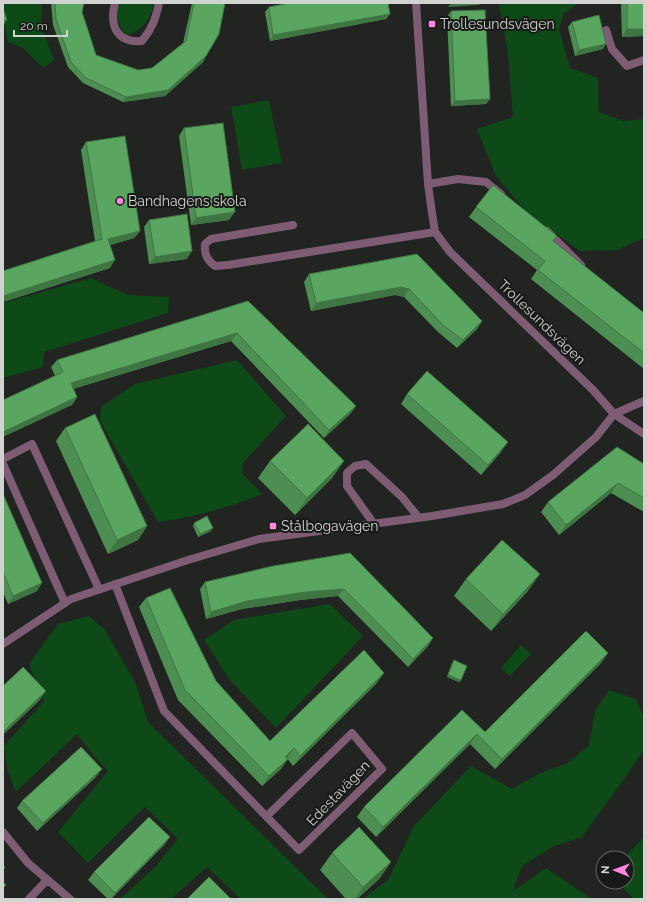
<svg xmlns="http://www.w3.org/2000/svg" width="647" height="902" font-family="Raleway,sans-serif">
  <rect width="100%" height="100%" fill="#212421"/>
  <path fill="#0e4918" d="M4,3H42L41,25L54,60L43,68L23,48L8,42L4,24Z
    M119,3H154V4C150,20 143,30 127,35C117,28 116,14 119,3Z
    M499,3H579L564,13L559,29L570,68L598,78L599,112L623,121L644,119V238L617,250L580,251L526,212L496,176L477,129L513,117L508,54Z
    M269,100L282,163L242,170L231,107Z
    M91,278L128,295L169,297L168,313L44,352L43,367L3,378V303Z
    M237,360L286,416L243,463L242,473L262,494C230,508 193,517 158,522L100,421L101,407L135,384Z
    M330,604L363,636L276,728L229,679L204,640L234,620Z
    M89,616L105,630L136,684L148,722L328,899H241L207,867L171,899H120L155,867L178,839L145,807L88,863L58,832L108,771L96,758L77,734L16,792L7,769L4,746L44,701L29,664L58,624Z
    M521,645L531,654L510,676L501,668Z
    M609,690L636,699L644,718V749L627,775L582,837L554,846L522,866L513,891L546,868L592,899H362L388,880L414,826L471,766L512,789L538,774L568,763L589,745L595,711Z
    M644,837V899H634L617,882H627V858H624Z"/>
  <g fill="none" stroke-linecap="round" stroke-linejoin="round">
    <path stroke="#7e5c74" stroke-width="8" d="M115,3C109,26 117,43 142,41C152,29 156,18 159,3
      M416,3L428,184L432,213L435,232L450,252L593,390L614,414L644,434
      M606,30L612,49L627,66L644,60
      M428,184L458,179L486,182L501,194
      M293,225L211,239L205,244C204,254 207,260 215,266L228,265L435,232
      M547,231L581,265
      M3,459L32,444L99,589
      M3,464L65,603
      M374,524L347,486V473L355,466L366,464L402,497L419,518
      M115,584L164,711L299,850L382,769L352,733L267,816
      M3,644L71,599L188,560L259,539L432,516L503,504L525,495L553,475L596,437L614,414L644,401
      M3,832L28,863L70,899
      M29,899L47,880"/>
  </g>
  <path fill="#4d8e53" d="M51,3H84L82,12L96,55L138,70L152,68L183,43L192,3H225L206,56L203,62L165,96L123,102L83,83L68,67L53,25Z
    M622,3H644V36L622,37L621,5Z
    M269,7L390,14L386,19L270,41L265,12Z
    M451,11L490,99L486,104L451,106L447,17Z
    M572,22L603,49L575,56L568,27Z
    M184,128L229,220L191,225L179,136Z
    M86,142L140,231L134,238L110,245V268L3,302V271L95,241L81,150Z
    M476,207L553,242L644,313V369L531,279L537,270L469,217Z
    M149,220L187,259L149,264L144,227Z
    M417,254L482,321L477,329L457,348L438,332L404,297L395,295L311,311L304,282L309,274Z
    M248,301L356,406L350,414L324,438L231,341L73,389L77,397L72,405L55,376L51,367L57,360Z
    M407,394L501,452L481,475L401,404Z
    M65,428L147,526L138,540L108,554L56,441Z
    M270,461H344L332,478L295,515L258,478Z
    M644,464V512L611,493L559,535L541,512L548,502Z
    M3,494L37,591L8,604L3,592Z
    M194,523L211,531L198,537L193,526Z
    M350,553L433,638L428,646L408,667L338,596L300,600L242,609L206,619L200,589L205,582Z
    M466,579L528,591L491,631L454,596Z
    M146,598L216,681L270,741L377,683L293,766L287,758L281,769L262,786L178,700L139,607Z
    M608,653L601,663L495,769L470,744L376,837L357,817L364,807L462,710L485,732Z
    M454,660L461,680L459,682L447,677L452,663Z
    M96,777L37,831L17,808L22,801Z
    M165,844L111,899H108L88,880L94,872Z
    M332,853L391,862L379,879L357,899H346L320,870Z"/>
  <path fill="#3f7443" d="M451,3H481L479,5L448,7Z
    M390,14L386,19L270,41L273,35Z
    M7,20L3,26V21Z
    M627,29H644V36L622,37Z
    M606,44L603,49L575,56L579,50Z
    M206,56L203,62L165,96L123,102L126,97Z
    M490,99L486,104L451,106L455,101Z
    M235,212L229,220L191,225L196,218Z
    M140,231L134,238L103,247L108,239Z
    M192,251L187,259L149,264L155,257Z
    M115,260L110,268L3,302V296Z
    M401,287L409,289L404,297L395,295L311,311L316,303Z
    M482,321L477,329L457,348L463,340Z
    M237,333L231,341L65,391L71,383Z
    M77,397L72,405L3,437V432Z
    M356,406L350,414L324,438L329,430Z
    M508,442L501,452L481,475L488,465Z
    M344,461L332,478L295,515L307,498Z
    M618,483L611,493L559,535L566,525Z
    M147,526L138,540L108,554L117,540Z
    M213,528L211,531L198,537L200,534Z
    M540,574L528,591L491,631L503,614Z
    M42,583L37,591L8,604L13,596Z
    M344,589L338,596L300,600L242,609L206,619L211,612L247,601L306,592Z
    M433,638L428,646L408,667L413,659Z
    M608,653L601,663L495,769L502,759Z
    M384,673L377,683L293,766L300,756Z
    M448,675L461,680L459,682L447,677Z
    M46,691L39,701L3,735V732Z
    M477,734L470,744L376,837L383,827Z
    M294,748L287,758L285,757Z
    M288,759L281,769L262,786L269,776Z
    M102,769L96,777L37,831L43,823Z
    M170,837L165,844L111,899L115,893Z
    M391,862L379,879L357,899H355L363,887Z"/>
  <path fill="#5aa560" stroke="#3f7443" d="M55,3H84L82,12L96,55L138,70L152,68L186,41L194,3H225L219,34L206,56L168,90L126,97L86,78L71,62L56,19Z
    M289,3H388L390,14L273,35L269,7Z
    M627,3H644V29H627Z
    M3,8L7,20L3,21Z
    M485,10L490,99L455,101L451,11Z
    M599,15L606,44L579,50L572,22Z
    M223,123L235,212L196,218L184,128Z
    M125,136L140,231L108,239L115,260L3,296V271L102,239L86,142Z
    M493,185L557,236L553,241L644,313V353L538,270L545,261L476,207Z
    M187,214L192,251L155,257L149,220Z
    M417,254L482,321L463,340L443,325L409,289L401,287L316,303L309,274Z
    M248,301L356,406L329,430L237,333L71,383L77,397L3,432V400L63,372L57,360Z
    M427,371L508,442L488,465L407,394Z
    M95,414L147,526L117,540L65,428Z
    M308,424L344,461L307,498L270,461Z
    M617,447L644,464V498L618,483L566,525L548,502Z
    M3,494L42,583L13,596L3,572Z
    M207,516L213,528L200,534L194,523Z
    M502,540L540,574L503,614L466,579Z
    M350,553L433,638L413,659L344,589L306,592L247,601L211,612L205,582L273,566Z
    M170,588L216,681L270,741L364,650L384,673L300,756L294,748L285,757L288,759L269,776L185,690L146,598Z
    M586,631L608,653L502,759L477,734L383,827L364,807L462,710L485,732Z
    M454,660L467,666L461,680L448,675Z
    M23,667L46,691L3,732V686Z
    M81,747L102,769L43,823L22,801Z
    M149,817L170,837L115,893L94,872Z
    M359,827L391,862L363,887L332,853Z
    M3,865L5,867L3,870Z
    M209,877L231,899H187Z
    M3,882L6,885L3,888Z"/>
  <g fill="#fd86e1" stroke="#181a18" stroke-width="1.5">
    <rect x="428" y="20" width="8" height="8" rx="2"/>
    <circle cx="120" cy="201" r="4"/>
    <rect x="269" y="522" width="8" height="8" rx="2"/>
  </g>
  <g text-anchor="middle" stroke-width="4" stroke-linejoin="round" paint-order="stroke">
    <g font-size="14" fill="#d1d3d1" stroke="#181a18" text-anchor="start">
      <text x="440" y="29">Trollesundsvägen</text>
      <text x="128" y="206">Bandhagens skola</text>
      <text x="281" y="531">Stålbogavägen</text>
    </g>
    <g font-size="14" fill="#d1d3d1" stroke="#181a18">
      <text transform="translate(542 322) rotate(44)" y="5">Trollesundsvägen</text>
      <text transform="translate(338 793) rotate(-46)" y="5">Edestavägen</text>
    </g>
  </g>
  <rect width="647" height="902" fill="none" stroke="#d1d3d1" stroke-width="8"/>
  <g transform="translate(615 870) rotate(271)"><circle r="19" fill="#181a18" stroke="#626462"/>
  <path d="M0-3L7 15L0 10L-7 15Z" fill="#fd86e1"/>
  <text y="-6" font-size="11" font-weight="bold" text-anchor="middle" fill="#d1d3d1">N</text>
  </g>
  <path d="M14 30v6h53v-6" fill="none" stroke="#d1d3d1" stroke-width="2"/>
  <text x="20" y="30" font-size="12" fill="#d1d3d1" stroke="#181a18" stroke-width="3" paint-order="stroke">20 m</text>
</svg>
